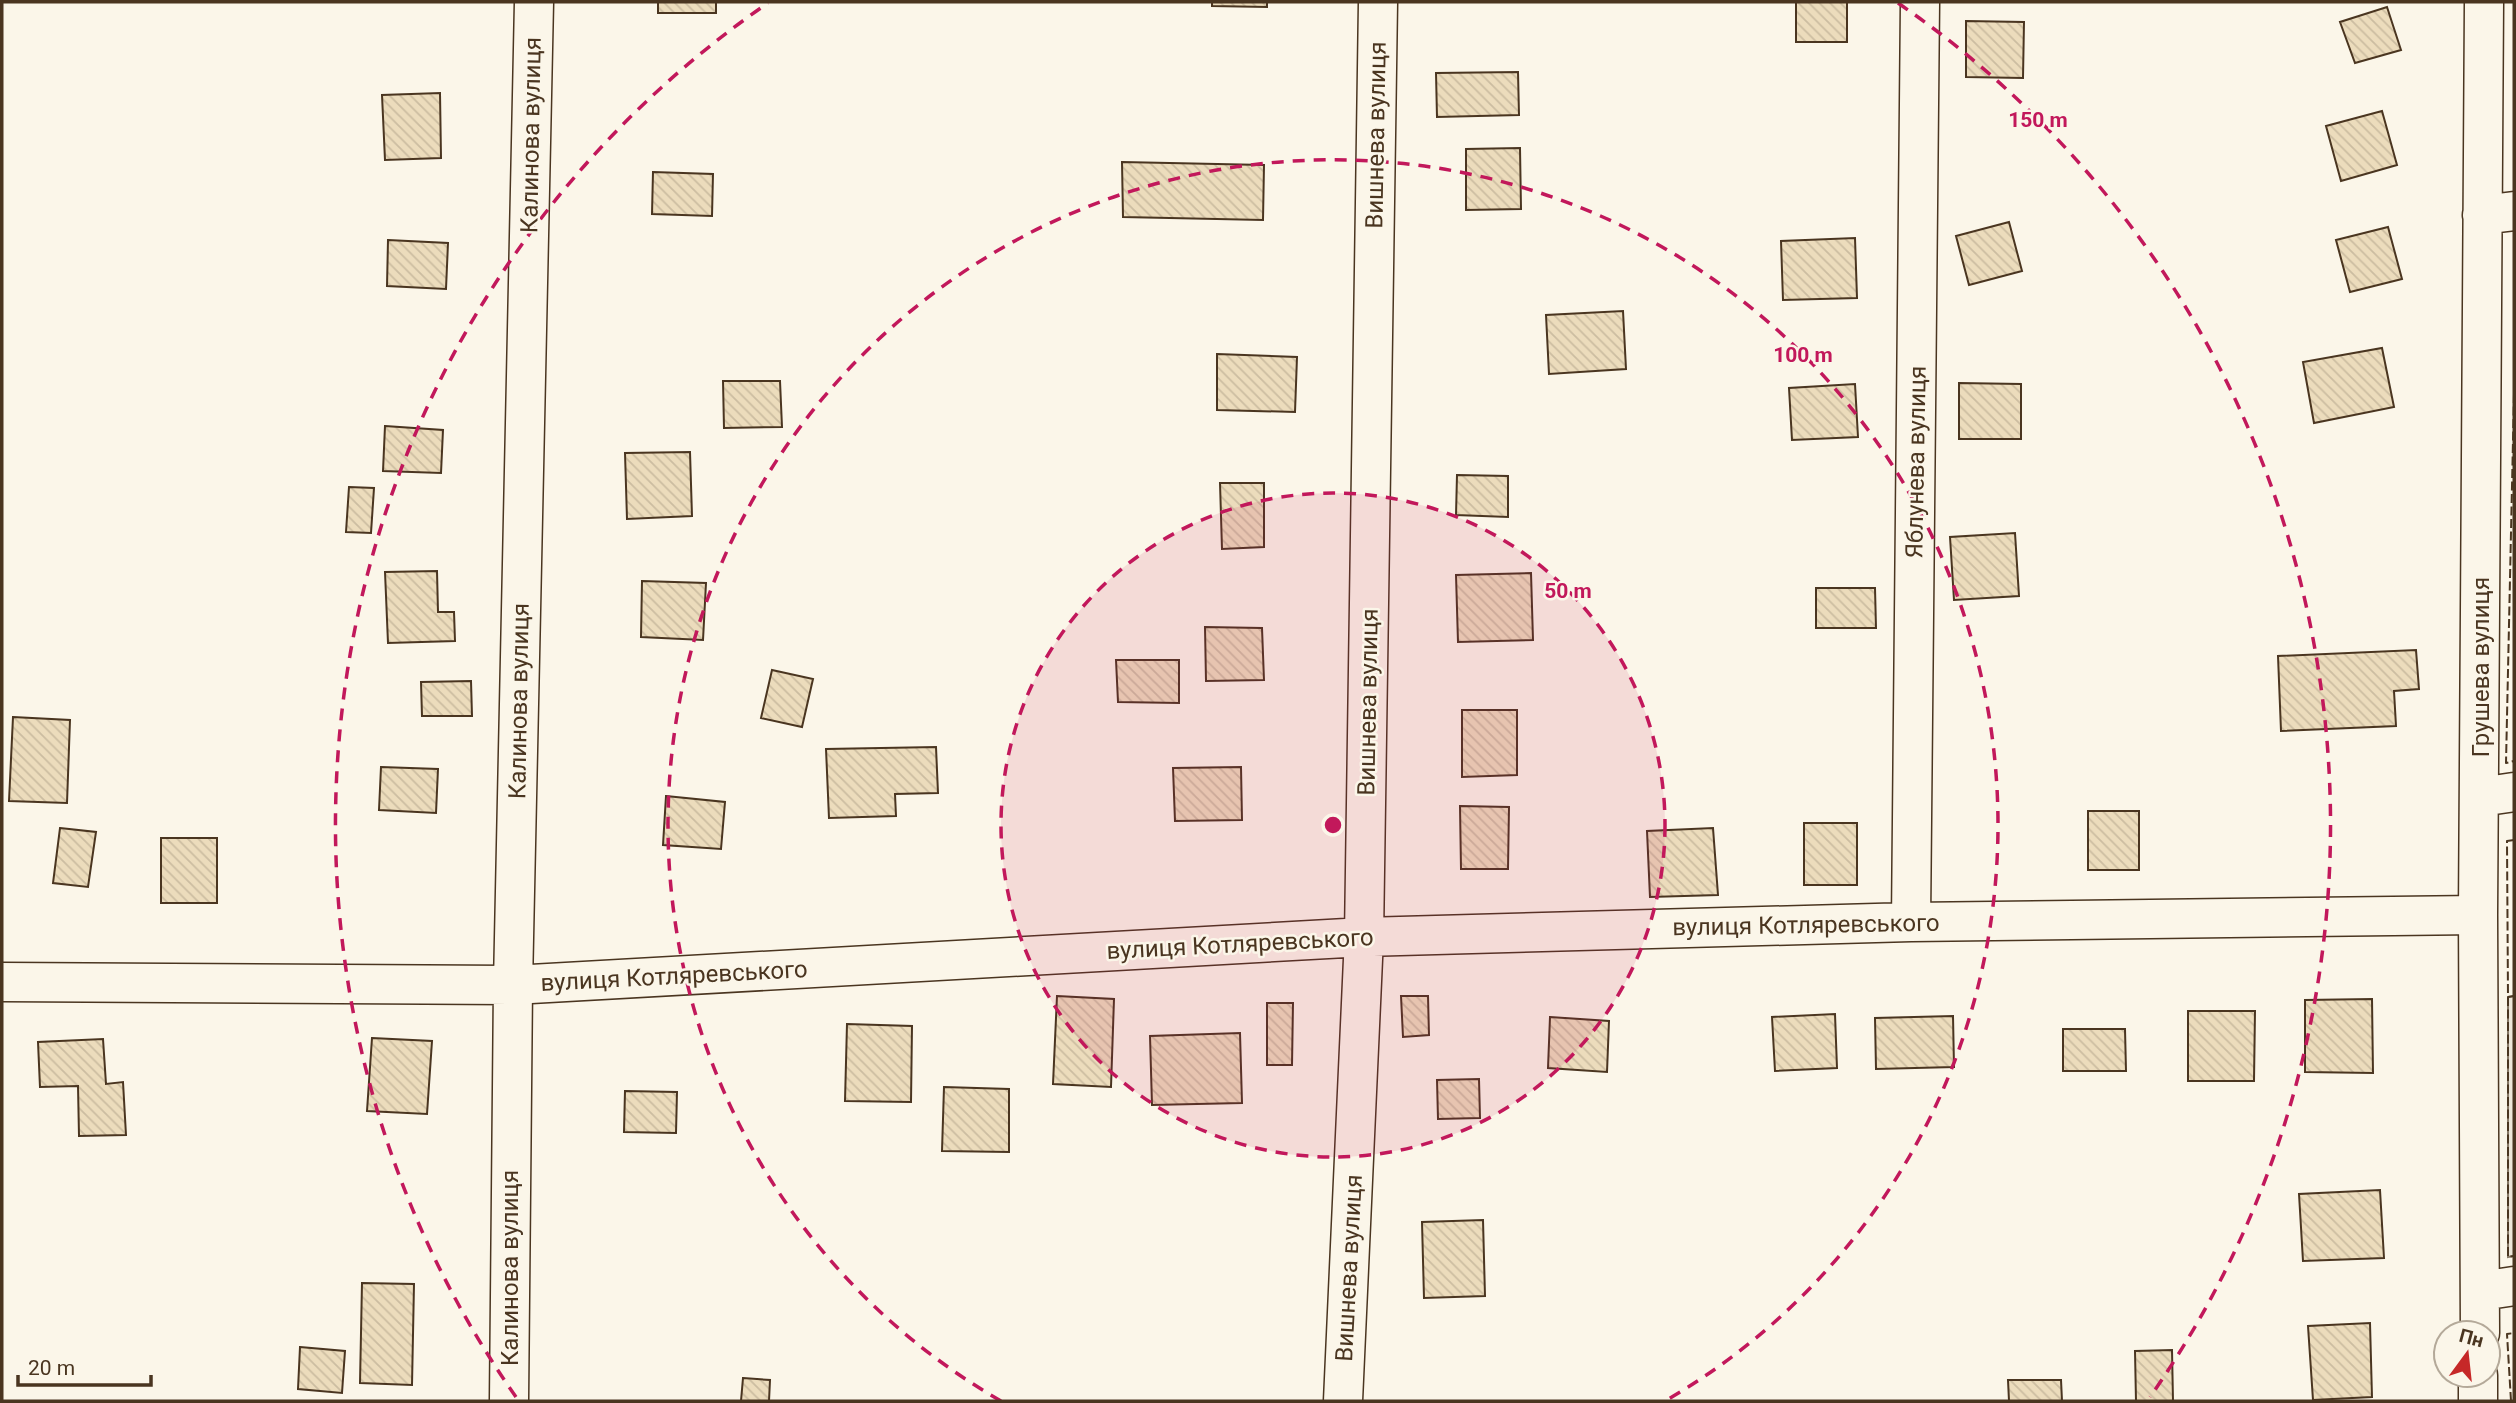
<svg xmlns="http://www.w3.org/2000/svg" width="2516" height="1403" font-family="Roboto,sans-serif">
  <defs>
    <pattern id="building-back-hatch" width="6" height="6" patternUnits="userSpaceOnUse" patternTransform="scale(1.75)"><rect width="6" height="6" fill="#ecdcbc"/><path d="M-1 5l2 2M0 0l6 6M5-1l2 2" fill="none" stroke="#ccbda1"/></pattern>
  </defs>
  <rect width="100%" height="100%" fill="#fbf6e9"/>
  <path fill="#ede6d9" stroke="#887966" stroke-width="2" d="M2514,996V1256L2508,1257V997Z"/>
  <path fill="url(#building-back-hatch)" stroke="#4a3520" stroke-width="2" d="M658,2H716V13H658Z
    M1212,2H1267V7L1212,6Z
    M1796,2H1847V42H1796Z
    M2387,7L2401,50L2355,63L2340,22Z
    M1966,21L2024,22L2023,78L1966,77Z
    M1518,72L1519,115L1437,117L1436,73Z
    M440,93L441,158L385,160L382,95Z
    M2382,111L2397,165L2341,181L2326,126Z
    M1520,148L1521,209L1466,210V149Z
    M1122,162L1264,165L1263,220L1123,217Z
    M653,172L713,174L712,216L652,214Z
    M2009,222L2022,271L1969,285L1956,236Z
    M2388,227L2402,279L2350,292L2336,240Z
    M1855,238L1857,298L1783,300L1781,241Z
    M388,240L448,243L446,289L387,286Z
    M1623,311L1626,369L1549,374L1546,315Z
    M2382,348L2394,407L2314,423L2303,362Z
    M1217,354L1297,357L1295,412L1217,410Z
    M723,381H780L782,427L724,428Z
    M1959,383L2021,384V439H1959Z
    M1855,384L1858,437L1792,440L1789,388Z
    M385,426L443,430L441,473L383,471Z
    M690,452L692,516L627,519L625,453Z
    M1457,475L1508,476V517L1456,515Z
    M1220,483H1264V547L1222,549Z
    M349,487L374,488L371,533L346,532Z
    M2015,533L2019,596L1954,600L1950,537Z
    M437,571L438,612H454L455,641L388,643L385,572Z
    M1531,573L1533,640L1458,642L1456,575Z
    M642,581L706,583L703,640L641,637Z
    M1816,588H1875L1876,628H1816Z
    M1205,627L1262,628L1264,680L1206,681Z
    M2416,650L2419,689L2394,691L2396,726L2281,731L2278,656Z
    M1116,660H1179V703L1118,702Z
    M772,670L813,679L802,727L761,718Z
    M471,681L472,716H422L421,682Z
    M1462,710H1517V775L1462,777Z
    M13,717L70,720L67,803L9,801Z
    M936,747L938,793L895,794L896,816L829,818L826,749Z
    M381,767L438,769L436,813L379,810Z
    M1241,767L1242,820L1175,821L1173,768Z
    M666,796L725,802L721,849L663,845Z
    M1460,806L1509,807L1508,869H1461Z
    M2088,811H2139V870H2088Z
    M1804,823H1857V885H1804Z
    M60,828L96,832L88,887L53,883Z
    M1713,828L1718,895L1650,897L1647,831Z
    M161,838H217V903H161Z
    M1057,996L1114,999L1111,1087L1053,1084Z
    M1401,996H1428L1429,1035L1403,1037Z
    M2372,999L2373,1073L2305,1072V1000Z
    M1267,1003H1293L1292,1065H1267Z
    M2188,1011H2255L2254,1081H2188Z
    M1835,1014L1837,1068L1775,1071L1772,1017Z
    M1953,1016L1954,1067L1876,1069L1875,1018Z
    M1550,1017L1609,1021L1607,1072L1548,1068Z
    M847,1024L912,1026L911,1102L845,1101Z
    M2063,1029H2125L2126,1071H2063Z
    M1240,1033L1242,1103L1152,1105L1150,1036Z
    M372,1038L432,1041L427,1114L367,1111Z
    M103,1039L106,1084L123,1082L126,1135L79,1136L78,1086L40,1087L38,1042Z
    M1479,1079L1480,1118L1438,1119L1437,1080Z
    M944,1087L1009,1089V1152L942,1151Z
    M625,1091L677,1092L676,1133L624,1132Z
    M2380,1190L2384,1258L2303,1261L2299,1194Z
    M1483,1220L1485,1296L1424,1298L1422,1222Z
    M362,1283L414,1284L412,1385L360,1383Z
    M2370,1323L2372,1397L2313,1400L2308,1326Z
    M300,1347L345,1351L342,1393L298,1389Z
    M2172,1350L2173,1401H2136L2135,1351Z
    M743,1378L770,1380L769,1401H741Z
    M2008,1380H2061L2062,1401H2009Z"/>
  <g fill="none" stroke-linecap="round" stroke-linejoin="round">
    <g stroke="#4a3520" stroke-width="41">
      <path id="minor" d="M2482,215L2514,211
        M2480,797L2514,792
        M1911,922L1920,2
        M2,982L513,985L1364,937L1911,922L2478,915
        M2481,1291L2514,1286
        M2480,1333L2478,915L2484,2
        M509,1401L513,985L534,2
        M1343,1401L1364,937L1378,2
        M2478,1401V1375"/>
    </g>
    <use href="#minor" stroke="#fbf6e9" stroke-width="38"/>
    <path stroke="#4a3520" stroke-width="2" stroke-dasharray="9 3.5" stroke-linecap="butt" d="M2514,394L2506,763L2514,761
      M2514,840L2507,841L2508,997L2514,996
      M2508,997V1257L2514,1256
      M2511,1401L2507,1334L2514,1333"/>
  </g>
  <circle cx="1333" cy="825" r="332" fill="#c2185b" fill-opacity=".12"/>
  <g fill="none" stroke="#c2185b" stroke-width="3.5" stroke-dasharray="12 9">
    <circle cx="1333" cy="825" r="332"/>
    <path d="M1001 1401A665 665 0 1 1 1665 1401"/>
    <path d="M516 1397A997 997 0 0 1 768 3M1898 3A997 997 0 0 1 2150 1397"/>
  </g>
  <g text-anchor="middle" stroke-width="5" stroke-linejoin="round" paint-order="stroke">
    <g font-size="24" fill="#4a3520" stroke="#fbf6e9">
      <text transform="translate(531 135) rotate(-89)" y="8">Калинова вулиця</text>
      <text transform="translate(1376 135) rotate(-89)" y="8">Вишнева вулиця</text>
      <text transform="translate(1916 462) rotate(-89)" y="8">Яблунева вулиця</text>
      <text transform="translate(2481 667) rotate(-90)" y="8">Грушева вулиця</text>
      <text transform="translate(519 701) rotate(-89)" y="8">Калинова вулиця</text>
      <text transform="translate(1368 702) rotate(-89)" y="8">Вишнева вулиця</text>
      <text transform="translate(1806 925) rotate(-1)" y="8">вулиця Котляревського</text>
      <text transform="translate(1240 944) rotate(-3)" y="8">вулиця Котляревського</text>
      <text transform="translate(674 976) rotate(-3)" y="8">вулиця Котляревського</text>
      <text transform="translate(510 1268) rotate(-90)" y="8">Калинова вулиця</text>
      <text transform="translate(1349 1268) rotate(-87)" y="8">Вишнева вулиця</text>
    </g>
  </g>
  <circle cx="1333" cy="825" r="10" fill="#c2185b" stroke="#fbf6e9" stroke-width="3.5"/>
  <g font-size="21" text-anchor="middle" font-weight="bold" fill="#c2185b" stroke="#fbf6e9" stroke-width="5" stroke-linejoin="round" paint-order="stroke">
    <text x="2038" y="127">150 m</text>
    <text x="1803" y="362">100 m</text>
    <text x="1568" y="598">50 m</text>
  </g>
  <rect width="2516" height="1403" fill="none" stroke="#4a3520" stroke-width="7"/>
  <g transform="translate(2467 1354) rotate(15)"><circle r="33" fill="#fbf6e9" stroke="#b4a999" stroke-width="2"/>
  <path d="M0-5L12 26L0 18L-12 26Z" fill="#c62828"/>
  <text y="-10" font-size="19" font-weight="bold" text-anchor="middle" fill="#4a3520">Пн</text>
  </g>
  <path d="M18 1375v10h133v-10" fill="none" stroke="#4a3520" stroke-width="3.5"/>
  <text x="28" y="1375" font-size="21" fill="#4a3520" stroke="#fbf6e9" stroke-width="5" paint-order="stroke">20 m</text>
</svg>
